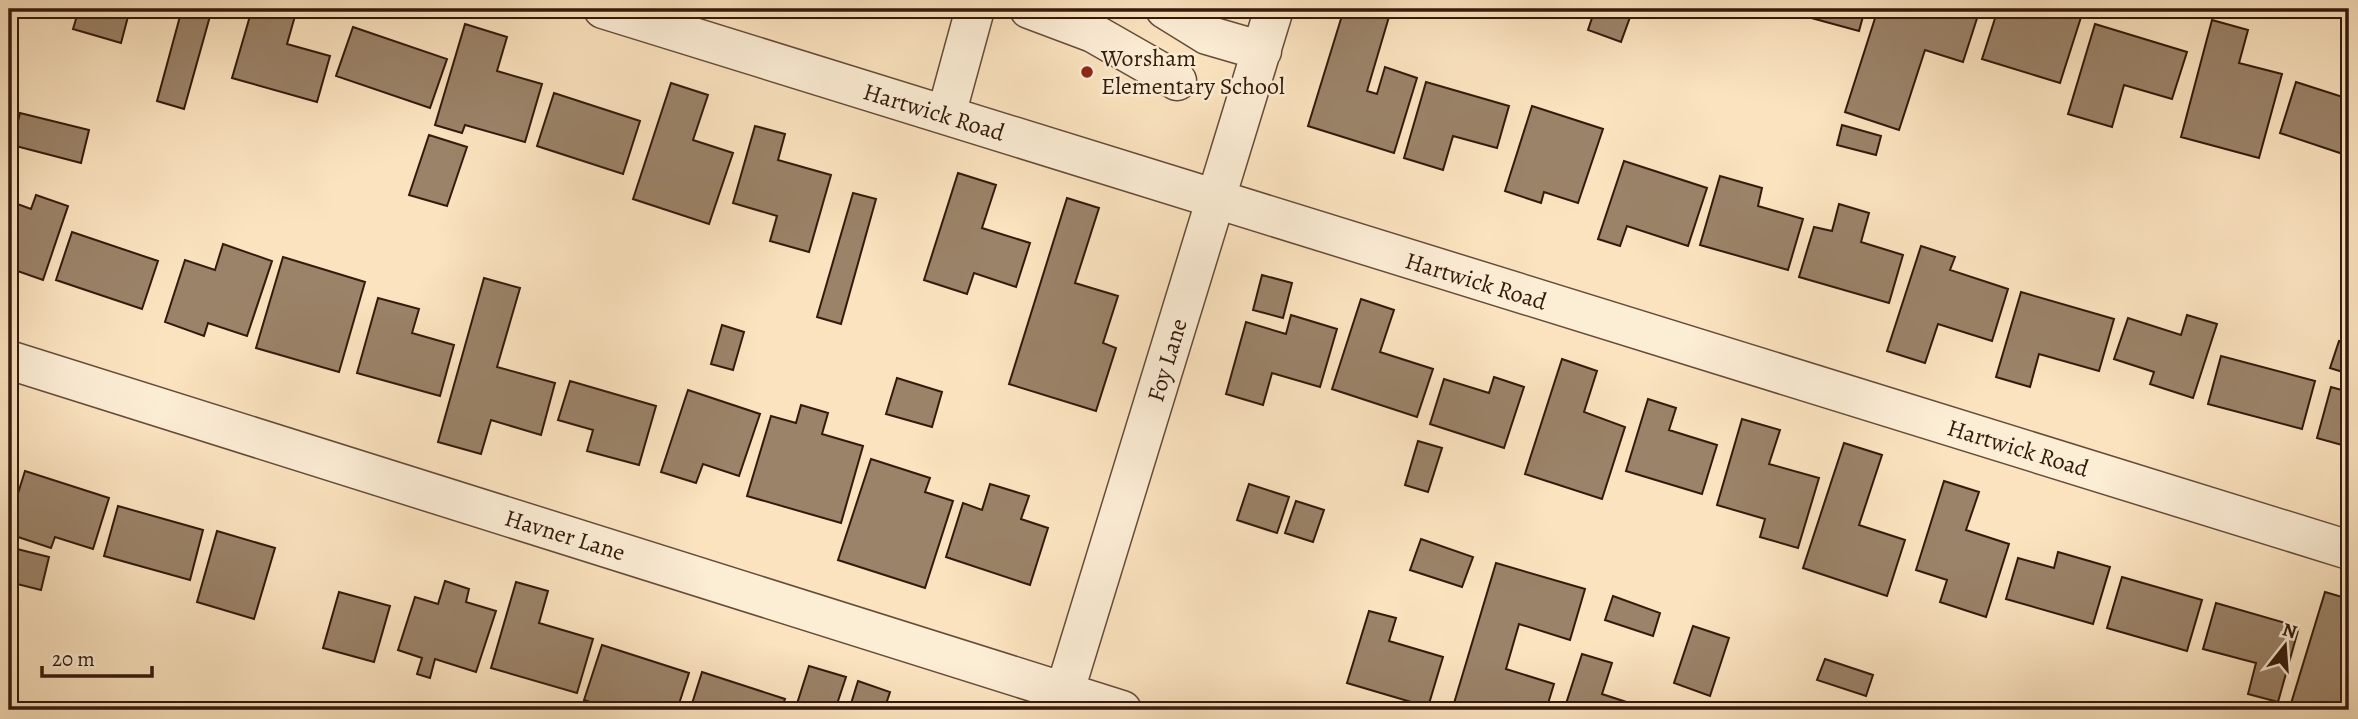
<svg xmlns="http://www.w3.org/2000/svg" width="2358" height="719" font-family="Alegreya,serif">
  <rect width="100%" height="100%" fill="#fbe3bf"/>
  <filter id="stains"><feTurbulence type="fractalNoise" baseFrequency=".00286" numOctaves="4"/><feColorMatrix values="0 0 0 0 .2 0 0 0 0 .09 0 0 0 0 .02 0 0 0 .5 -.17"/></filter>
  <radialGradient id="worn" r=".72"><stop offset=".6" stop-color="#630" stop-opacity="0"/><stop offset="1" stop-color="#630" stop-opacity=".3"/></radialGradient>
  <path fill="#9b8369" stroke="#331a0c" stroke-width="2" d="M79,9H130L121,43L73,29Z
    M182,9H212L184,109L157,101Z
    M252,9H297L287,44L330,56L317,102L232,78Z
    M1344,9L1391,10L1367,91L1377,94L1385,67L1417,78L1394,153L1308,126Z
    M1595,9H1633L1621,42L1588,30Z
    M1778,9H1865L1859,31Z
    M1896,9H1980L1963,62L1925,50L1899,130L1845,112L1877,12L1894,17Z
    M1998,9H2075L2083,11L2060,83L1982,59Z
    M2212,20L2248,30L2239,63L2282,74L2259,158L2181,137Z
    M465,24L507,37L497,71L542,84L525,142L465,125L462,133L435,125Z
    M2095,24L2187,52L2172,99L2124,85L2112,127L2068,114Z
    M353,27L447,59L430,108L336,76Z
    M1426,82L1509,106L1497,148L1453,136L1443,170L1404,158Z
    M2296,82L2349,99V156L2280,133Z
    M671,83L708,95L693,140L733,153L709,224L633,199Z
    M554,93L640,121L623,174L537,146Z
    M1532,106L1603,129L1578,203L1544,192L1541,203L1505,191Z
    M20,113L89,130L81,163L12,145Z
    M1842,125L1881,136L1876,155L1837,145Z
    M755,126L785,134L778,160L831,175L809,252L770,241L777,216L733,203Z
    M429,135L467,147L447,206L409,195Z
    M1624,161L1707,188L1688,246L1627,226L1620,246L1598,239Z
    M958,173L996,185L982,228L1030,243L1016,287L974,273L967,294L924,280Z
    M1720,176L1762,188L1758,206L1803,219L1788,270L1700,245Z
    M853,193L876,199L841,324L817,317Z
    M36,195L68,206L43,280L9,268V201L31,209Z
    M1067,198L1099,208L1075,283L1118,296L1103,343L1116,348L1096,411L1009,384Z
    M1839,204L1869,213L1861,242L1903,255L1889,303L1799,277L1814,227L1832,231Z
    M72,232L158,261L142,309L56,280Z
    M223,244L272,261L247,336L208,323L204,336L165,322L185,260L215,270Z
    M1921,246L1955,257L1950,270L2008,289L1992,341L1938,324L1925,363L1887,351Z
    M283,257L365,282L339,372L256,348Z
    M1262,275L1292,283L1283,318L1253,310Z
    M484,278L520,288L497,367L555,383L541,435L491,420L481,454L438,442Z
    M2021,292L2114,319L2099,371L2039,354L2030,387L1996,377Z
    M378,298L419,309L412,333L454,345L440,396L357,373Z
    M1361,299L1394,310L1380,352L1433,369L1417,417L1332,389Z
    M1291,315L1337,329L1320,387L1272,373L1263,405L1226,394L1246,322L1286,334Z
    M2187,315L2217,324L2193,398L2150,384L2154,372L2114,359L2128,318L2181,335Z
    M722,325L744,332L733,370L711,364Z
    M2339,341L2349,344V374L2330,368Z
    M2221,356L2315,381L2302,429L2208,404Z
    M1562,359L1597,371L1584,412L1625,427L1602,499L1525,474Z
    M1494,377L1524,387L1504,448L1430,424L1444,379L1489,393Z
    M897,378L942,392L932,427L886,414Z
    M570,381L656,406L639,465L587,451L593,430L558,420Z
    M2331,387L2349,392V447L2317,438Z
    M688,390L760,414L739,476L703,464L696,483L661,472Z
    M1648,399L1676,408L1669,430L1717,445L1702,494L1626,471Z
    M801,405L828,413L822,434L863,446L841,523L747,496L771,416L796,423Z
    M1742,419L1780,430L1769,464L1819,478L1798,548L1760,537L1765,519L1717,505Z
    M1418,441L1442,448L1428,492L1405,485Z
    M1844,443L1882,455L1859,525L1905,540L1887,596L1803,568Z
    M871,459L930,478L925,492L953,501L925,588L838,560Z
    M25,471L109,498L93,549L55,537L51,548L9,534V522Z
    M1944,481L1979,492L1966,530L2009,544L1986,617L1940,602L1947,580L1916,570Z
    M990,484L1029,496L1021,519L1048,528L1030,585L946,557L963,503L982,510Z
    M1249,484L1289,497L1277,533L1237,520Z
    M1296,501L1324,510L1313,542L1285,533Z
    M118,506L203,530L190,580L104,556Z
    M217,531L275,548L254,619L197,602Z
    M1421,539L1473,557L1462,587L1410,570Z
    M9,547L49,557L41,590L9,582Z
    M2058,552L2110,567L2093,624L2006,599L2018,558L2054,568Z
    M1496,563L1585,589L1570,640L1519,624L1506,669L1554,684L1546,710H1452Z
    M2122,577L2202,600L2187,651L2107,628Z
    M445,581L469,589L466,602L496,611L476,672L435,659L430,678L417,674L422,658L398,650L415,597L438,604Z
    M516,582L548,591L539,623L593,639L577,693L491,668Z
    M339,592L390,606L374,662L323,648Z
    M2325,592L2349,599V654L2343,676L2349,678V710H2289Z
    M1613,596L1660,613L1653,636L1605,620Z
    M2216,603L2299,627L2278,702L2248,694L2256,663L2203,649Z
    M1369,611L1396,618L1389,641L1443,657L1428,707L1347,683Z
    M1693,626L1729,638L1710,696L1674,683Z
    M602,645L689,673L677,710H615L584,700Z
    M1582,654L1612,663L1602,694L1651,710H1564Z
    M1825,659L1873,675L1866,696L1817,680Z
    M809,666L846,677L835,710H795Z
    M702,672L785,699L781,710H690Z
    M858,681L890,692L884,710H849Z"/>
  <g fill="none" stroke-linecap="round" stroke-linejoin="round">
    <g stroke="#654c39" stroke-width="41">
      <path id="minor" d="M603,9L2349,550
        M1029,9L1093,33L1177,81
        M1165,9L1207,35L1262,51
        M946,115L975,9
        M9,360L1122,710
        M1059,710L1274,9"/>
    </g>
    <use href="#minor" stroke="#fcedd5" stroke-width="38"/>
  </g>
  <circle fill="#8f2418" stroke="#fcedd5" stroke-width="2.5" cx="1087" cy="72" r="7"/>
  <g text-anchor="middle" stroke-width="5" stroke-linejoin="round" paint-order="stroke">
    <g font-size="24" fill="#331a0c" stroke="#fcedd5" text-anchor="start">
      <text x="1101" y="66">Worsham<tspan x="1101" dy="28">Elementary School</tspan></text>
    </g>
    <g font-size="24" fill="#331a0c" stroke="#fcedd5">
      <text transform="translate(934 112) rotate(17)" y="8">Hartwick Road</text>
      <text transform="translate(1476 281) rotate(17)" y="8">Hartwick Road</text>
      <text transform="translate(1167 360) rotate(-73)" y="8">Foy Lane</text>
      <text transform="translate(2018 448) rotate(17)" y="8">Hartwick Road</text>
      <text transform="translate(565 535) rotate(17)" y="8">Havner Lane</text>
    </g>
  </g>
  <rect width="2358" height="719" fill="none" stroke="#fbe3bf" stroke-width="35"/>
  <rect x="10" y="10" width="2337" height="698" fill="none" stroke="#331a0c" stroke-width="3.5"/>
  <rect x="18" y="18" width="2323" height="684" fill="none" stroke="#331a0c" stroke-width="2"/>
  <g transform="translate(2285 646) rotate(17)" stroke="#fcedd5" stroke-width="5" paint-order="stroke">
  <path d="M0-5L12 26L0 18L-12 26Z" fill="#331a0c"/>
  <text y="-10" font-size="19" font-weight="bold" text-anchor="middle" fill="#331a0c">N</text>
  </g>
  <path d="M42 666v10h110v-10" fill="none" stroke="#331a0c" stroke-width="3.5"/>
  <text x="52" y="666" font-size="21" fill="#331a0c" stroke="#fcedd5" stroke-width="5" paint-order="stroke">20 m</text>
  <rect width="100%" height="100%" filter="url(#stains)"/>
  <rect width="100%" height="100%" fill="url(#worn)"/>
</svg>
